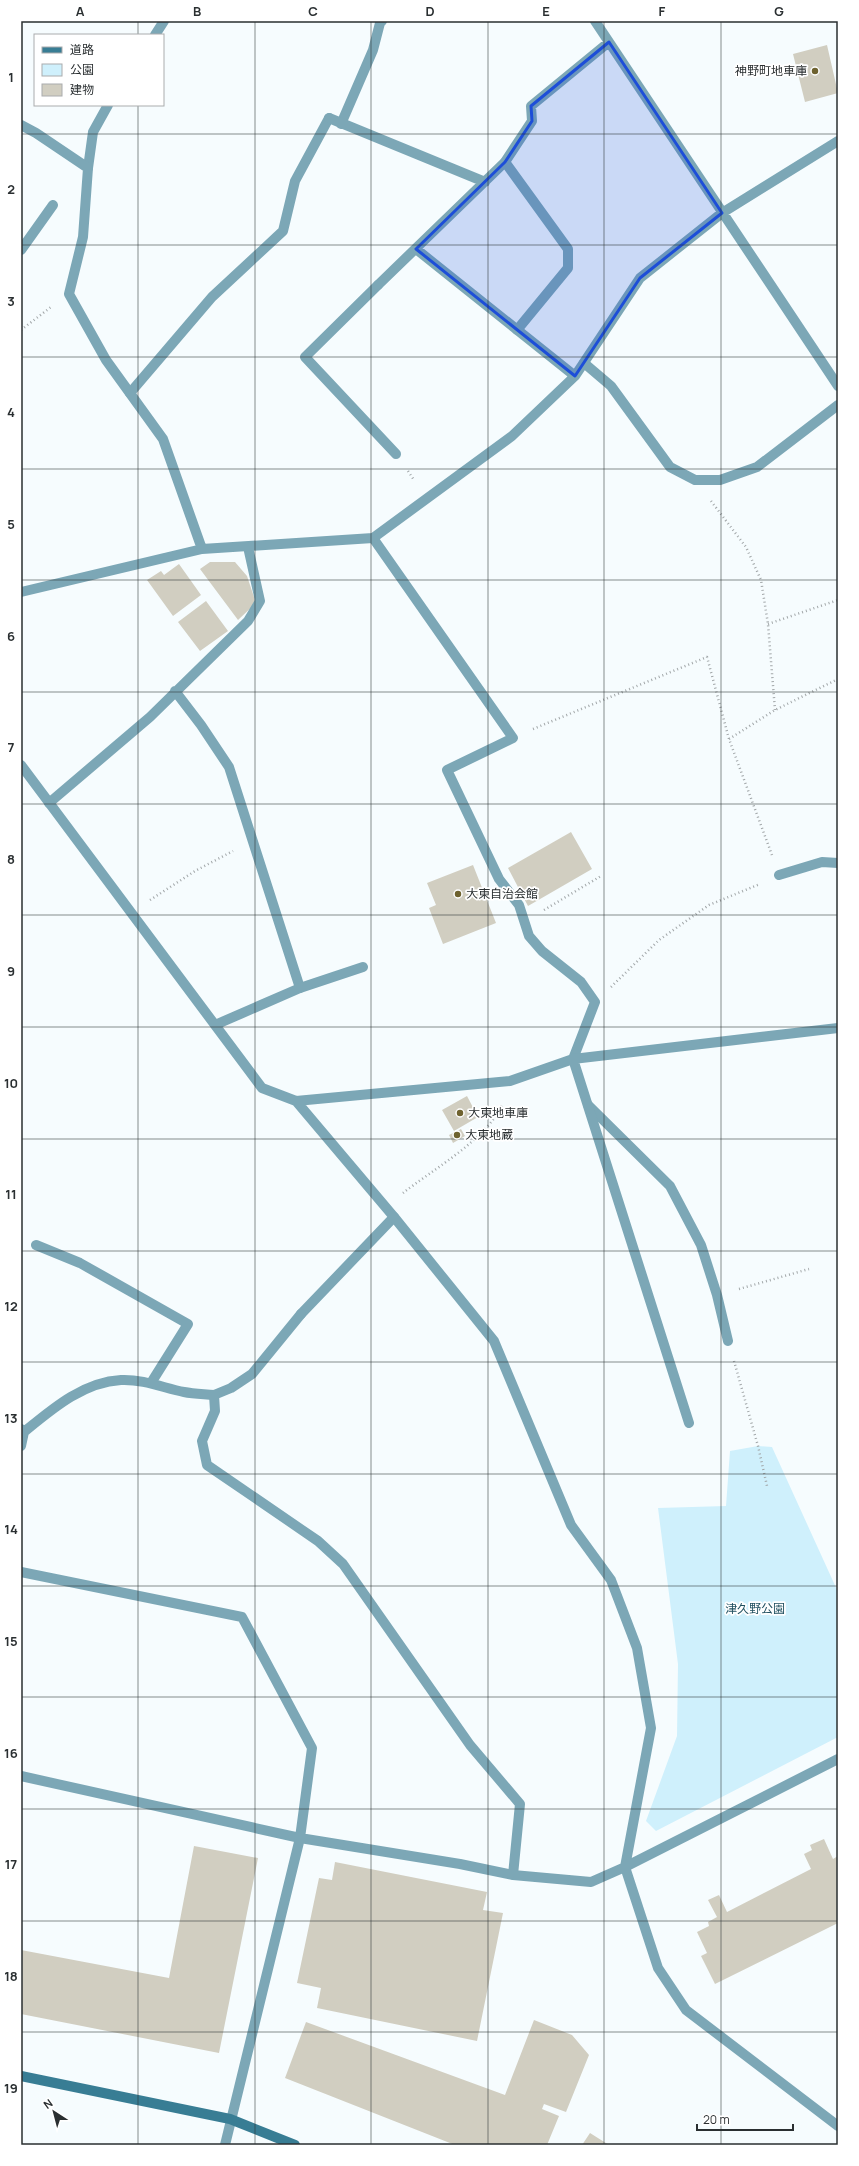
<svg xmlns="http://www.w3.org/2000/svg" width="859" height="2166" font-family="Manrope,'Noto Sans JP',sans-serif">
  <rect width="100%" height="100%" fill="#f6fcfe"/>
  <path fill="#cff0fc" d="M758,1446L772,1447L838,1592V1737L656,1831L646,1821L677,1736L678,1664L658,1508L726,1506L730,1451Z"/>
  <path fill="#d1cec1" d="M827,45L838,93L805,102L793,54Z
    M210,562H235L247,576L256,603L238,620L200,569Z
    M179,564L201,595L173,616L147,580L161,571L164,575Z
    M206,601L228,631L200,651L178,622Z
    M571,832L592,869L528,906L508,868Z
    M473,865L496,923L443,944L429,908L436,905L427,883Z
    M467,1096L478,1117L454,1131L442,1110Z
    M461,1129L465,1136L453,1143L449,1135Z
    M824,1839L833,1859L838,1856V1923L715,1984L701,1956L707,1953L697,1932L709,1926L708,1922L717,1917L708,1900L719,1895L727,1912L811,1869L804,1854L812,1850L810,1845Z
    M194,1846L258,1858L219,2053L21,2014V1950L169,1978Z
    M335,1862L487,1892L483,1910L503,1913L477,2041L317,2008L321,1988L297,1983L319,1878L332,1880Z
    M534,2020L572,2035L589,2055L566,2112L544,2104L542,2109L559,2116L547,2145H455L285,2078L306,2022L505,2095Z
    M590,2133L609,2145H582Z"/>
  <g fill="none" stroke-linecap="round" stroke-linejoin="round">
    <path stroke="#a2a7a9" stroke-width="2.5" stroke-dasharray="1 3" stroke-linecap="butt" d="M21,330L51,307
      M408,471L414,480
      M711,501L746,547L761,580L768,624L775,710
      M768,624L838,600
      M533,729L707,657L729,739L772,855
      M729,739L775,710L838,679
      M150,900L195,871L233,851
      M544,910L601,876
      M611,987L659,940L709,905L760,884
      M403,1193C432,1170 489,1138 502,1104
      M739,1289L809,1269
      M734,1361L758,1446L767,1486"/>
    <path stroke="#7ca7b6" stroke-width="10" d="M155,35L164,21
      M341,124L373,50L380,23L382,21
      M505,162L568,249V268L517,330
      M88,168L93,132L108,105
      M21,250L53,205
      M378,285L305,357L396,454
      M584,363L611,386L670,467L695,480H720L757,467L838,405
      M130,393L212,297L283,231L295,181L329,118
      M373,538L513,738L447,770L499,879L519,905L529,936L542,951L581,982L595,1002L573,1059
      M175,691L201,725L229,767L300,988
      M49,803L150,717L248,621L260,601L248,547
      M779,875L822,862L838,863
      M588,1105L670,1186L701,1245L717,1295L728,1341
      M301,1314L394,1217"/>
    <path stroke="#7ca7b6" stroke-width="10" d="M595,21L838,386
      M329,118L485,182
      M21,125L36,133L88,168L83,237L69,294L106,360L163,439L202,549
      M416,249L575,376
      M378,285L505,162L532,121L531,106L609,42
      M21,592L202,549L373,538L512,436L575,376L640,278L722,213L838,141
      M21,765L262,1088L296,1101L510,1081L573,1059L838,1028
      M215,1025L300,988L363,967
      M573,1059L689,1423
      M296,1101L394,1217L494,1341L571,1525L611,1580L637,1648L651,1728L625,1867L658,1968L686,2010L838,2126
      M36,1245L80,1263L188,1324L151,1383
      M214,1395L231,1388L252,1374L301,1314
      M21,1429L24,1432L21,1446
      M24,1432C52,1409 83,1382 121,1380C143,1379 164,1388 184,1392C194,1394 204,1394 214,1395L215,1411L202,1441L207,1465L318,1541L343,1564L470,1745L520,1804L513,1875
      M21,1572L242,1617L312,1748L300,1838L225,2145
      M21,1776L300,1838L460,1864L513,1875L591,1882L625,1867L838,1759"/>
    <path stroke="#387d94" stroke-width="10" d="M21,2076L230,2119L295,2145"/>
  </g>
  <path fill="#1d4ed8" fill-opacity="0.2" stroke="#1d4ed8" stroke-width="3" stroke-linejoin="round" d="M609,42L722,213L640,278L575,376L416,249L505,162L532,121L531,106Z"/>
  <path fill="none" stroke="#2a2f31" stroke-width="1" stroke-opacity="0.55" d="M138,21V35M255,21V2145M371,21V2145M488,21V2145M604,21V2145M721,21V2145M138,105V2145M21,134H838M21,245H838M21,357H838M21,469H838M21,580H838M21,692H838M21,804H838M21,915H838M21,1027H838M21,1139H838M21,1251H838M21,1362H838M21,1474H838M21,1586H838M21,1697H838M21,1809H838M21,1921H838M21,2032H838"/>
  <g fill="#6e622f" stroke="#fff" stroke-width="1.5">
    <circle cx="815" cy="71" r="4"/>
    <circle cx="458" cy="894" r="4"/>
    <circle cx="460" cy="1113" r="4"/>
    <circle cx="457" cy="1135" r="4"/>
  </g>
  <g text-anchor="middle" stroke-width="3.5" stroke-linejoin="round" paint-order="stroke">
    <g font-size="12" fill="#2a2f31" stroke="#fff" text-anchor="start">
      <text x="807" y="75" text-anchor="end">神野町地車庫</text>
      <text x="466" y="898">大東自治会館</text>
      <text x="468" y="1117">大東地車庫</text>
      <text x="465" y="1139">大東地蔵</text>
    </g>
    <g font-size="12" fill="#205060" stroke="#fff">
      <text x="755" y="1613">津久野公園</text>
    </g>
  </g>
  <rect width="859" height="2166" fill="none" stroke="#ffffff" stroke-width="44"/>
  <rect x="34" y="34" width="130" height="72" fill="#ffffff" stroke="#aaacad"/>
  <rect x="42" y="47" width="20" height="6" fill="#387d94" stroke="#aaacad"/>
  <text x="70" y="54" font-size="12" fill="#2a2f31">道路</text>
  <rect x="42" y="64" width="20" height="12" fill="#cff0fc" stroke="#aaacad"/>
  <text x="70" y="74" font-size="12" fill="#2a2f31">公園</text>
  <rect x="42" y="84" width="20" height="12" fill="#d1cec1" stroke="#aaacad"/>
  <text x="70" y="94" font-size="12" fill="#2a2f31">建物</text>
  <g transform="translate(54 2112) rotate(324)" stroke="#ffffff" stroke-width="3" paint-order="stroke">
  <path d="M0-3L7 15L0 10L-7 15Z" fill="#2a2f31"/>
  <text y="-6" font-size="11" font-weight="bold" text-anchor="middle" fill="#2a2f31">N</text>
  </g>
  <path d="M697 2124v6h96v-6" fill="none" stroke="#2a2f31" stroke-width="2"/>
  <text x="703" y="2124" font-size="12" fill="#2a2f31" stroke="#ffffff" stroke-width="3" paint-order="stroke">20 m</text>
  <rect x="22" y="22" width="815" height="2122" fill="none" stroke="#2a2f31" stroke-width="1.5"/>
  <g font-size="13" text-anchor="middle" font-weight="bold" fill="#2a2f31">
    <text x="80" y="16">A</text>
    <text x="197" y="16">B</text>
    <text x="313" y="16">C</text>
    <text x="430" y="16">D</text>
    <text x="546" y="16">E</text>
    <text x="662" y="16">F</text>
    <text x="779" y="16">G</text>
    <text x="11" y="82">1</text>
    <text x="11" y="194">2</text>
    <text x="11" y="306">3</text>
    <text x="11" y="417">4</text>
    <text x="11" y="529">5</text>
    <text x="11" y="641">6</text>
    <text x="11" y="752">7</text>
    <text x="11" y="864">8</text>
    <text x="11" y="976">9</text>
    <text x="11" y="1088">10</text>
    <text x="11" y="1199">11</text>
    <text x="11" y="1311">12</text>
    <text x="11" y="1423">13</text>
    <text x="11" y="1534">14</text>
    <text x="11" y="1646">15</text>
    <text x="11" y="1758">16</text>
    <text x="11" y="1869">17</text>
    <text x="11" y="1981">18</text>
    <text x="11" y="2093">19</text>
  </g>
</svg>
